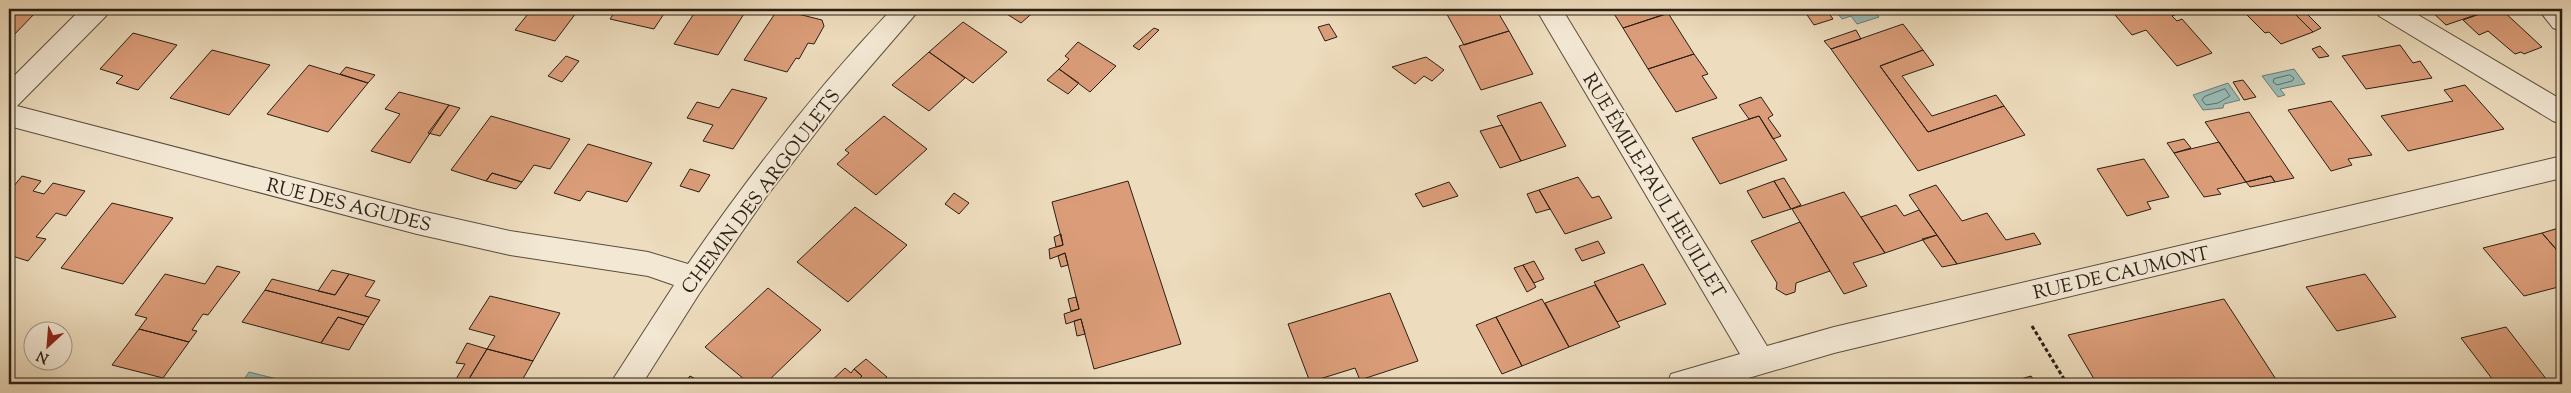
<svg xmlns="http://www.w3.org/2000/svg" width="2571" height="393" font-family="'Sorts Mill Goudy',serif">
  <rect width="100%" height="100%" fill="#eddcbd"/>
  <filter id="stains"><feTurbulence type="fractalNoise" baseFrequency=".004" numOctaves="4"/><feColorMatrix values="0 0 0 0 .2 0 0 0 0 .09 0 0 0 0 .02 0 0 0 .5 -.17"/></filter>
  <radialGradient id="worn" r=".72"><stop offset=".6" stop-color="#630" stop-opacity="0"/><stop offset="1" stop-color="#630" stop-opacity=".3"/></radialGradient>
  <path fill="#99bbb5" stroke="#6d7c75" d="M1834,9H1873L1879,17L1857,24L1851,16L1842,19Z
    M2294,69L2305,84L2280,89L2285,95L2278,97L2262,76Z
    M2228,83L2240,100L2224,104L2223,108L2203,110L2193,95Z
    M249,372L297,384H241Z"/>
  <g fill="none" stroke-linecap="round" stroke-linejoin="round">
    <path stroke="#626c64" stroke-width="1" d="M2290,75L2294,78L2292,81L2277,85L2273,82L2274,79Z
      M2225,89L2230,96L2218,103L2206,105L2202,100L2204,97Z"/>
  </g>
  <path fill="#db9d79" stroke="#2a1e14" d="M9,9H39L9,40Z
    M532,9H579L555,41L515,30Z
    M617,9H667L654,29L610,19Z
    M697,9H747L718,55L674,44Z
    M778,9L822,20L824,26L814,44L808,43L799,59L796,58L787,72L744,60Z
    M999,9H1037L1021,23Z
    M1444,9H1496L1509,31L1464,45Z
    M1611,9H1682L1623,28Z
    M1803,9H1826L1833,19L1814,25Z
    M2110,9H2172L2177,14L2172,16L2177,21L2182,19L2212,53L2177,66L2146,30L2132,35Z
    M2241,9H2290L2313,32L2281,44L2269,32L2265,33Z
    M2290,9H2302L2321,28L2313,32Z
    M2429,9H2484L2487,11L2446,25Z
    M2494,9H2501L2542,47L2524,54L2521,52L2515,54L2488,31L2479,35L2463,20Z
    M1668,13L1694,54L1648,69L1623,28Z
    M963,22L1007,52L973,83L929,52Z
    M1329,24L1337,37L1325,41L1318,27Z
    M1903,24L1923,50L1880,66L1928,132L2004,106L2025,135L1918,171L1831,49Z
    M1154,28L1159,30L1139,50L1133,46Z
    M1856,30L1861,39L1831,49L1824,41Z
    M1509,31L1533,74L1481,90L1459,46Z
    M133,33L177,45L138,90L116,83L123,76L100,69Z
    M1078,42L1116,66L1090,92L1059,69L1069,59L1065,56Z
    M2400,45L2413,63L2420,61L2432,78L2366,89L2342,56Z
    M2320,46L2329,56L2319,58L2312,49Z
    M212,50L270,65L229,115L170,98Z
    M1923,50L1934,65L1902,76L1932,116L1996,95L2004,106L1928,132L1880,66Z
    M929,52L965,78L929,111L892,85Z
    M1694,54L1708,74L1702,76L1717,98L1676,112L1648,69Z
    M566,56L579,61L562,82L548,76Z
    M1426,57L1444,70L1432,81L1424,76L1415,84L1392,67Z
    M309,65L368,83L328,132L267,114Z
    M346,67L375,75L368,83L340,74Z
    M1059,69L1079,83L1068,94L1047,80Z
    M2243,80L2256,97L2244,100L2233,82Z
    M2465,85L2504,129L2408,151L2381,116L2453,101L2444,90Z
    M732,89L767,98L733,149L703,141L713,125L687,118L697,102L719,108Z
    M399,92L449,105L410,163L371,151L400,114L385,109Z
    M1761,97L1773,115L1768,118L1781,136L1773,139L1759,116L1749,119L1739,105Z
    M2331,101L2372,155L2348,159L2352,165L2331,171L2288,110Z
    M1541,102L1566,146L1521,161L1497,116Z
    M449,105L460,108L440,136L428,133Z
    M2249,112L2294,178L2275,182L2271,176L2246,182L2205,122Z
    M491,116L570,139L550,169L534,165L522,182L492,173L486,181L451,170Z
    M884,116L927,149L876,195L837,164L849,153L845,150Z
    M1759,116L1787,160L1720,184L1692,138Z
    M1502,125L1521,161L1500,168L1480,131Z
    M2184,139L2191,148L2174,153L2167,143Z
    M2219,142L2246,182L2217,189L2221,194L2204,197L2174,153Z
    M588,144L652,163L627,202L587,191L580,201L554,193Z
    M2144,159L2169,197L2147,202L2151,209L2127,216L2097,169Z
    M690,169L710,175L699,192L680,186Z
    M492,173L522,182L516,189L486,181Z
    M22,176L41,181L33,191L44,194L53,183L85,191L66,216L56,213L36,237L46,239L28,261L9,255V192Z
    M2271,176L2275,182L2250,187L2246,182Z
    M1578,177L1592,198L1599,196L1612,218L1565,234L1539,190Z
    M1784,178L1801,205L1791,209L1774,181Z
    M1128,181L1181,344L1094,369L1081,319L1066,324L1064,314L1079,309L1065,253L1050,259L1049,249L1063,245L1052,202Z
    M1774,181L1791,209L1763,218L1747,191Z
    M1449,182L1458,196L1423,207L1415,194Z
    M1936,185L1962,221L1987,213L2006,240L2034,233L2041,244L1957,264L1909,195Z
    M1539,190L1550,209L1536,213L1527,194Z
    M1844,192L1885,253L1853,263L1867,286L1844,294L1792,209Z
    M954,193L969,203L959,214L945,204Z
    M112,203L173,218L123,284L61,268Z
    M1896,205L1904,216L1919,210L1937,235L1885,253L1861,217Z
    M855,207L907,245L848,302L797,262Z
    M1800,222L1830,271L1796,283L1795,292L1786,295L1776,289L1777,283L1751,241Z
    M2562,227V256L2542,233Z
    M2542,233L2562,256V269L2559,270L2562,274V286L2524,296L2483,248Z
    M1061,234L1063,245L1056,247L1054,237Z
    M1937,235L1957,264L1942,267L1922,239Z
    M1598,241L1605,253L1582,261L1575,249Z
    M1065,253L1068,265L1061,267L1058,256Z
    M1534,261L1544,279L1534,283L1523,265Z
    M1643,264L1666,304L1617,322L1594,282Z
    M1523,265L1536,287L1527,292L1514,268Z
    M217,266L240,272L208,315L203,314L192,330L197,331L189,342L139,329L147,318L135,315L165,274L205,284Z
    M332,270L349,274L335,295L318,291Z
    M349,274L375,281L365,296L380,300L369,317L265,290L272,279L335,295Z
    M2365,274L2396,317L2337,331L2306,287Z
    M1595,285L1620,327L1569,347L1545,303Z
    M768,288L821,330L765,384H750L705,347Z
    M265,290L369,317L364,325L338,317L321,343L242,322Z
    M1390,293L1418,361L1360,380L1355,368L1310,382L1288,324Z
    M490,296L560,313L533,361L487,349L495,336L469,329Z
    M1076,297L1079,309L1071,311L1068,299Z
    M1542,299L1569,347L1522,366L1496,317Z
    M2224,299L2279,384H2097L2068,335Z
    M338,317L364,325L349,350L321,343Z
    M1496,317L1522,366L1502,374L1476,325Z
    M1081,319L1085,334L1077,336L1074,321Z
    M2506,327L2547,380L2530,384H2496L2461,338Z
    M139,329L189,342L163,378L112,365Z
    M467,343L487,349L467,382L456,379L465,364L456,363Z
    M487,349L533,361L520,384H466Z
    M866,359L887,377L879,384H863L858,380L862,376L854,369Z
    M845,368L851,373L854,369L862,376L858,380L863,384H828Z
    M690,376L705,384H683Z
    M2031,376L2037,384H2004Z"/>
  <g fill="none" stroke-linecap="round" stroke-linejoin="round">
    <g stroke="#5b4e3e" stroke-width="2">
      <path id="minor" d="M81,9H110L106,16L17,106L417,210L510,231L648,252L688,264C750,174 817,88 892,9H920L838,104L766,197L699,294L642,384H610L674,285L648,276L510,255L417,234L9,126V81Z
        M1536,9H1562L1767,346L1834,327L2562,156V178L1834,353L1728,384H1667L1671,374L1740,354Z
        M2375,9H2408L2562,100V124L2553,121L2379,16Z
        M2538,9H2562V31L2553,28Z"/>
    </g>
    <path stroke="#2a1e14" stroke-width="3" stroke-dasharray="4 2.5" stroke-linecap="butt" d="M2032,326L2067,384"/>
    <use href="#minor" fill="#f3e8d4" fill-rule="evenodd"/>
  </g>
  <g text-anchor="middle" stroke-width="4" stroke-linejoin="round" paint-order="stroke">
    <g font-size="19" fill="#2a1e14" stroke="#f3e8d4">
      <text transform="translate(1655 185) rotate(59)" y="7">RUE ÉMILE-PAUL HEUILLET</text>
      <text transform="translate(760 191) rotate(-53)" y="7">CHEMIN DES ARGOULETS</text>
      <text transform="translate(349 204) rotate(14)" y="7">RUE DES AGUDES</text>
      <text transform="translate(2121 272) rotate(-13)" y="7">RUE DE CAUMONT</text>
    </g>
  </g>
  <rect width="2571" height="393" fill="none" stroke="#eddcbd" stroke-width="30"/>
  <rect x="10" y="10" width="2551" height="373" fill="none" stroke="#2a1e14" stroke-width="2.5"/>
  <rect x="15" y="15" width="2541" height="363" fill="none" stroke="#2a1e14"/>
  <g transform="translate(48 346) rotate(206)"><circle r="24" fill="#f3e8d4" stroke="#a39787"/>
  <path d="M0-4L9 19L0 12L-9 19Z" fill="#8f2418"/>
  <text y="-8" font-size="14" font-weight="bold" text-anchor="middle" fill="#2a1e14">N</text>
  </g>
  <rect width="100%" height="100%" filter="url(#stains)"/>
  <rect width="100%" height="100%" fill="url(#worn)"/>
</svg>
